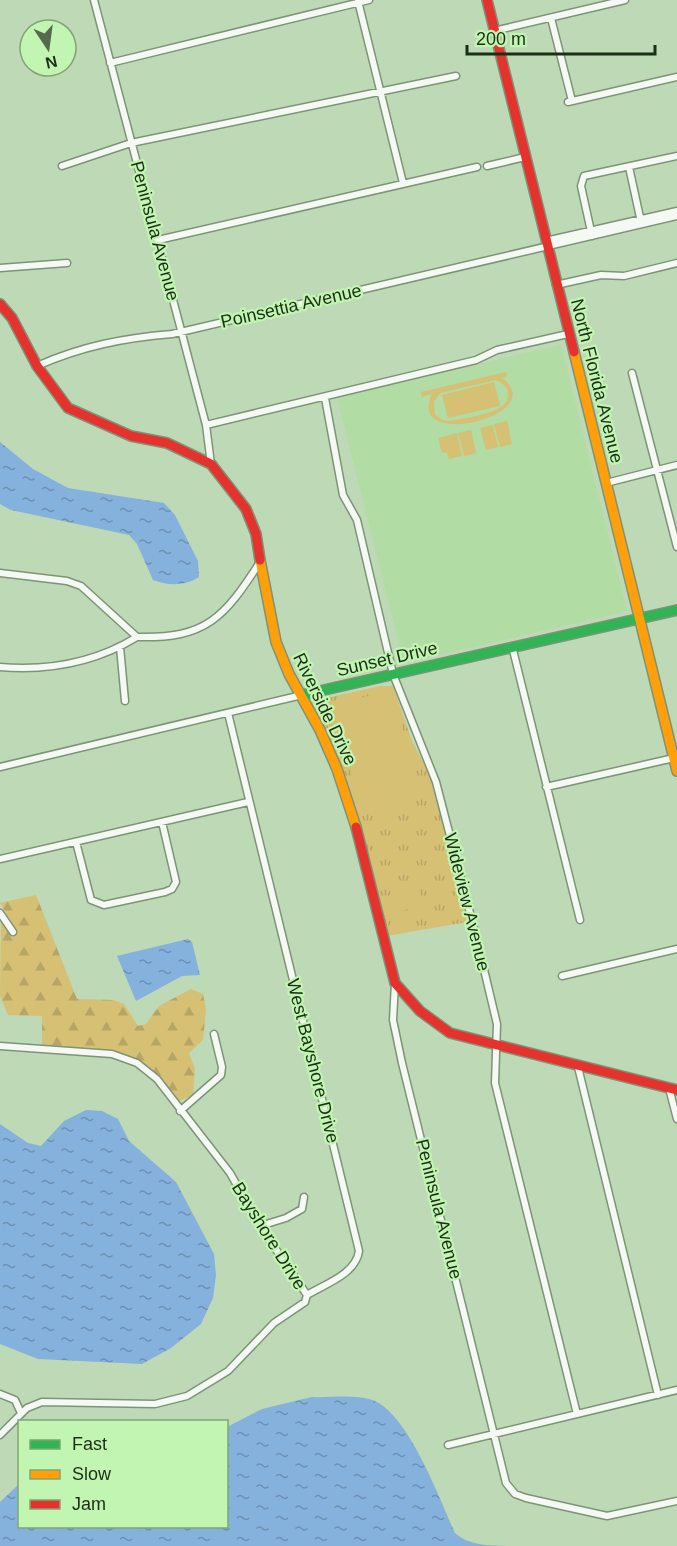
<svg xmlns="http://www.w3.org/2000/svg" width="677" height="1546" font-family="Helvetica,sans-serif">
  <defs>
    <pattern id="forest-firs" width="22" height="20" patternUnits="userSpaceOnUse" patternTransform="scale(1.5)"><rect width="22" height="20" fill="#d5c074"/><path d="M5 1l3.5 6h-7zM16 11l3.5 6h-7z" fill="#b6a564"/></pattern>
    <pattern id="park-tufts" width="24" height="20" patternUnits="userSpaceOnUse" patternTransform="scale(1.5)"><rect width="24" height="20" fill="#d5c074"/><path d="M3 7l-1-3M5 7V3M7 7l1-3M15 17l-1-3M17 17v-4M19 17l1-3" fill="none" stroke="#b6a564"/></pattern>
    <pattern id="water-ripples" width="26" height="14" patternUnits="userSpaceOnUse" patternTransform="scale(1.5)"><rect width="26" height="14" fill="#85b1dd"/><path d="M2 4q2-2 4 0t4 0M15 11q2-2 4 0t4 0" fill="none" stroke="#6c90b2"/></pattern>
  </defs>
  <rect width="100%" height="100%" fill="#bdd9b5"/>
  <path fill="#b1dca4" d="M561,345L627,611L404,663L337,397Z"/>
  <path fill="url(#forest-firs)" d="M36,895L77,999L113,1000L124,1004L138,1026L146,1024L159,1006L191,989L203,994L206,1010L203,1040L189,1053L195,1069L193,1095L177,1102C133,1041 111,1050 42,1046V1016L8,1015L0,996L1,921L12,937L17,933L0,903Z"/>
  <path fill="url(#park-tufts)" d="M380,686H393L412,741L431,777L467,922L386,936L376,895L309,702Z"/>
  <path fill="#d5c074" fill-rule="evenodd" d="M506,372L507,376L502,378C553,415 404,452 432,394L422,397L421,392ZM496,380C503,383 508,387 508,395C509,414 464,418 450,421L442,420L435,414L434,402L440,393Z
    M494,382L500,406L448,418L442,395Z
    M507,421L512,444L500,447L494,424Z
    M493,425L498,447L486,450L480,428Z
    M471,430L476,453L464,456L458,433Z
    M457,433L462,456L449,459L447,452L442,453L438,438Z
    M390,689L423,796L364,814L331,708Z
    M414,850L417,873L407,874L403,852Z
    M400,853L404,875L393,876L390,854Z
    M419,885L423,907L412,908L409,886Z
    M405,887L409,909L399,911L395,888Z"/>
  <path fill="url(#water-ripples)" d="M0,442L33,469L68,488L164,503L175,515L198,561L199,577C185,586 168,586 153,580L137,544L129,535L11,510L0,504Z
    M188,939L192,942L200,975L182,976L136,1001L117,956Z
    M86,1110L102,1111L118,1119L129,1141L176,1182L214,1254L216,1275L213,1298L201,1324L171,1348L142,1364L38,1359L0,1344V1124L28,1143L41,1146L64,1121Z
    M312,1397C330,1398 355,1394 372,1400C408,1412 440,1500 455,1533C470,1546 487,1545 506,1546H0V1502L19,1484L20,1526H226L227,1427L262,1409Z"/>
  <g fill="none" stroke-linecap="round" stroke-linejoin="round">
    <g stroke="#7e9377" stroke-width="9">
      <path id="street" d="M94,0L206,425L211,464
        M358,1L403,183
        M551,18L572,101
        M494,31L625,0
        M110,63L369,0
        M568,102L677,77
        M62,166L131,143L456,76
        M487,166L525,157
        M629,167L641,222
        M592,236L581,186L584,176L677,156
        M158,240L477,167
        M547,246L550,240L677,211
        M0,268L67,263
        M556,285L601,275L624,276L677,263
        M37,366C82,346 124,338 172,334L677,216
        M632,373L677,547
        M325,398L343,495L357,520L393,674L436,782L476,936L497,1024L495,1083L577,1414
        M206,425L476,360L497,350L568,334
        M606,483L677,465
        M0,573L67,581L81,586L137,637
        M137,637C206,639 224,618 260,562
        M512,646L580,920
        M120,647L125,701
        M0,667C48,671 96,662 137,637
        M228,713L359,1251C356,1274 325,1284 307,1295
        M0,767L302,695
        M546,787L674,758
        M76,842L91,900L104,905L165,892L172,889L176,882L162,822
        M0,859L248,802
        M0,913L13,932
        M562,976L677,949
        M395,983L393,1020L402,1063L506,1483L515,1494L526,1498L607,1516L677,1501
        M0,1046L112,1054L137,1063L157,1079L230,1173L260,1226L307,1295
        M578,1067L658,1395
        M669,1088L677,1119
        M180,1111L221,1075L222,1067L214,1034
        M260,1226L286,1218L302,1209L304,1197
        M0,1394L15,1400L21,1413
        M0,1435L27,1408L42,1402L155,1404L187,1396L228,1371L274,1323L305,1302L307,1295
        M448,1445L677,1390"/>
    </g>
    <g stroke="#7e9377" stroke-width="12">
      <path id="fast" d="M302,695L677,610"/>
    </g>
    <g stroke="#7e9377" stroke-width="12">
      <path id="slow" d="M574,352L677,771
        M260,560L276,642L289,674L320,730L337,769L356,827"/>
    </g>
    <g stroke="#7e9377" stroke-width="12">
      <path id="jam" d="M487,0L574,352
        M0,304L12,318L37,366L68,408L131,436L167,443L211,464L246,509L256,534L260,560
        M356,827L395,983L420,1011L450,1033L677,1090"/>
    </g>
    <use href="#street" stroke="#f5f9f4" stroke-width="6"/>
    <use href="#fast" stroke="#30b455" stroke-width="9"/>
    <use href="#slow" stroke="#ff9f0a" stroke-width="9"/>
    <use href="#jam" stroke="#e5322d" stroke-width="9"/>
  </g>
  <g text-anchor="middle" stroke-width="4.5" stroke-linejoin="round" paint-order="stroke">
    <g font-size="18" fill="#1b2f15" stroke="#c2f5b2">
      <text transform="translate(155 231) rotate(75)" y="6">Peninsula Avenue</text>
      <text transform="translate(291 306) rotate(-13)" y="6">Poinsettia Avenue</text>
      <text transform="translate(597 381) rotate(76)" y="6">North Florida Avenue</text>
      <text transform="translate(387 659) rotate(-13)" y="6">Sunset Drive</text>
      <text transform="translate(325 709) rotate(64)" y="6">Riverside Drive</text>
      <text transform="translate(467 902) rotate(76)" y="6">Wideview Avenue</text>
      <text transform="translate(313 1061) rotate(76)" y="6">West Bayshore Drive</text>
      <text transform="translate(439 1209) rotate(76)" y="6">Peninsula Avenue</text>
      <text transform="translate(269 1236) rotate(58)" y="6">Bayshore Drive</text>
    </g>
  </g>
  <rect x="18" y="1420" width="210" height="108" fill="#c2f5b2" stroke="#7fa673" stroke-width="1.5"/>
  <rect x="30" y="1440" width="30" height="9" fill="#30b455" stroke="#7fa673" stroke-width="1.5"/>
  <text x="72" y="1450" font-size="18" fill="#1b2f15">Fast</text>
  <rect x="30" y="1470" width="30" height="9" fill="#ff9f0a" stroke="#7fa673" stroke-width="1.5"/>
  <text x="72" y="1480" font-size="18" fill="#1b2f15">Slow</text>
  <rect x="30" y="1500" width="30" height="9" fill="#e5322d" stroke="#7fa673" stroke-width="1.5"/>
  <text x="72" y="1510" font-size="18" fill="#1b2f15">Jam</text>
  <g transform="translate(48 48) rotate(167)"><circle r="28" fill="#c2f5b2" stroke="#7fa673" stroke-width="1.5"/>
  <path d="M0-4.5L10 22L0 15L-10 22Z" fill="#546a4d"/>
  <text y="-9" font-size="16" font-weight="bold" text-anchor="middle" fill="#1b2f15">N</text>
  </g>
  <path d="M467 45v9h188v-9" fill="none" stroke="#1b2f15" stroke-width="3"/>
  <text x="476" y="45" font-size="18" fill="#1b2f15" stroke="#c2f5b2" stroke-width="4.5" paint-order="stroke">200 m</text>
</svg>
